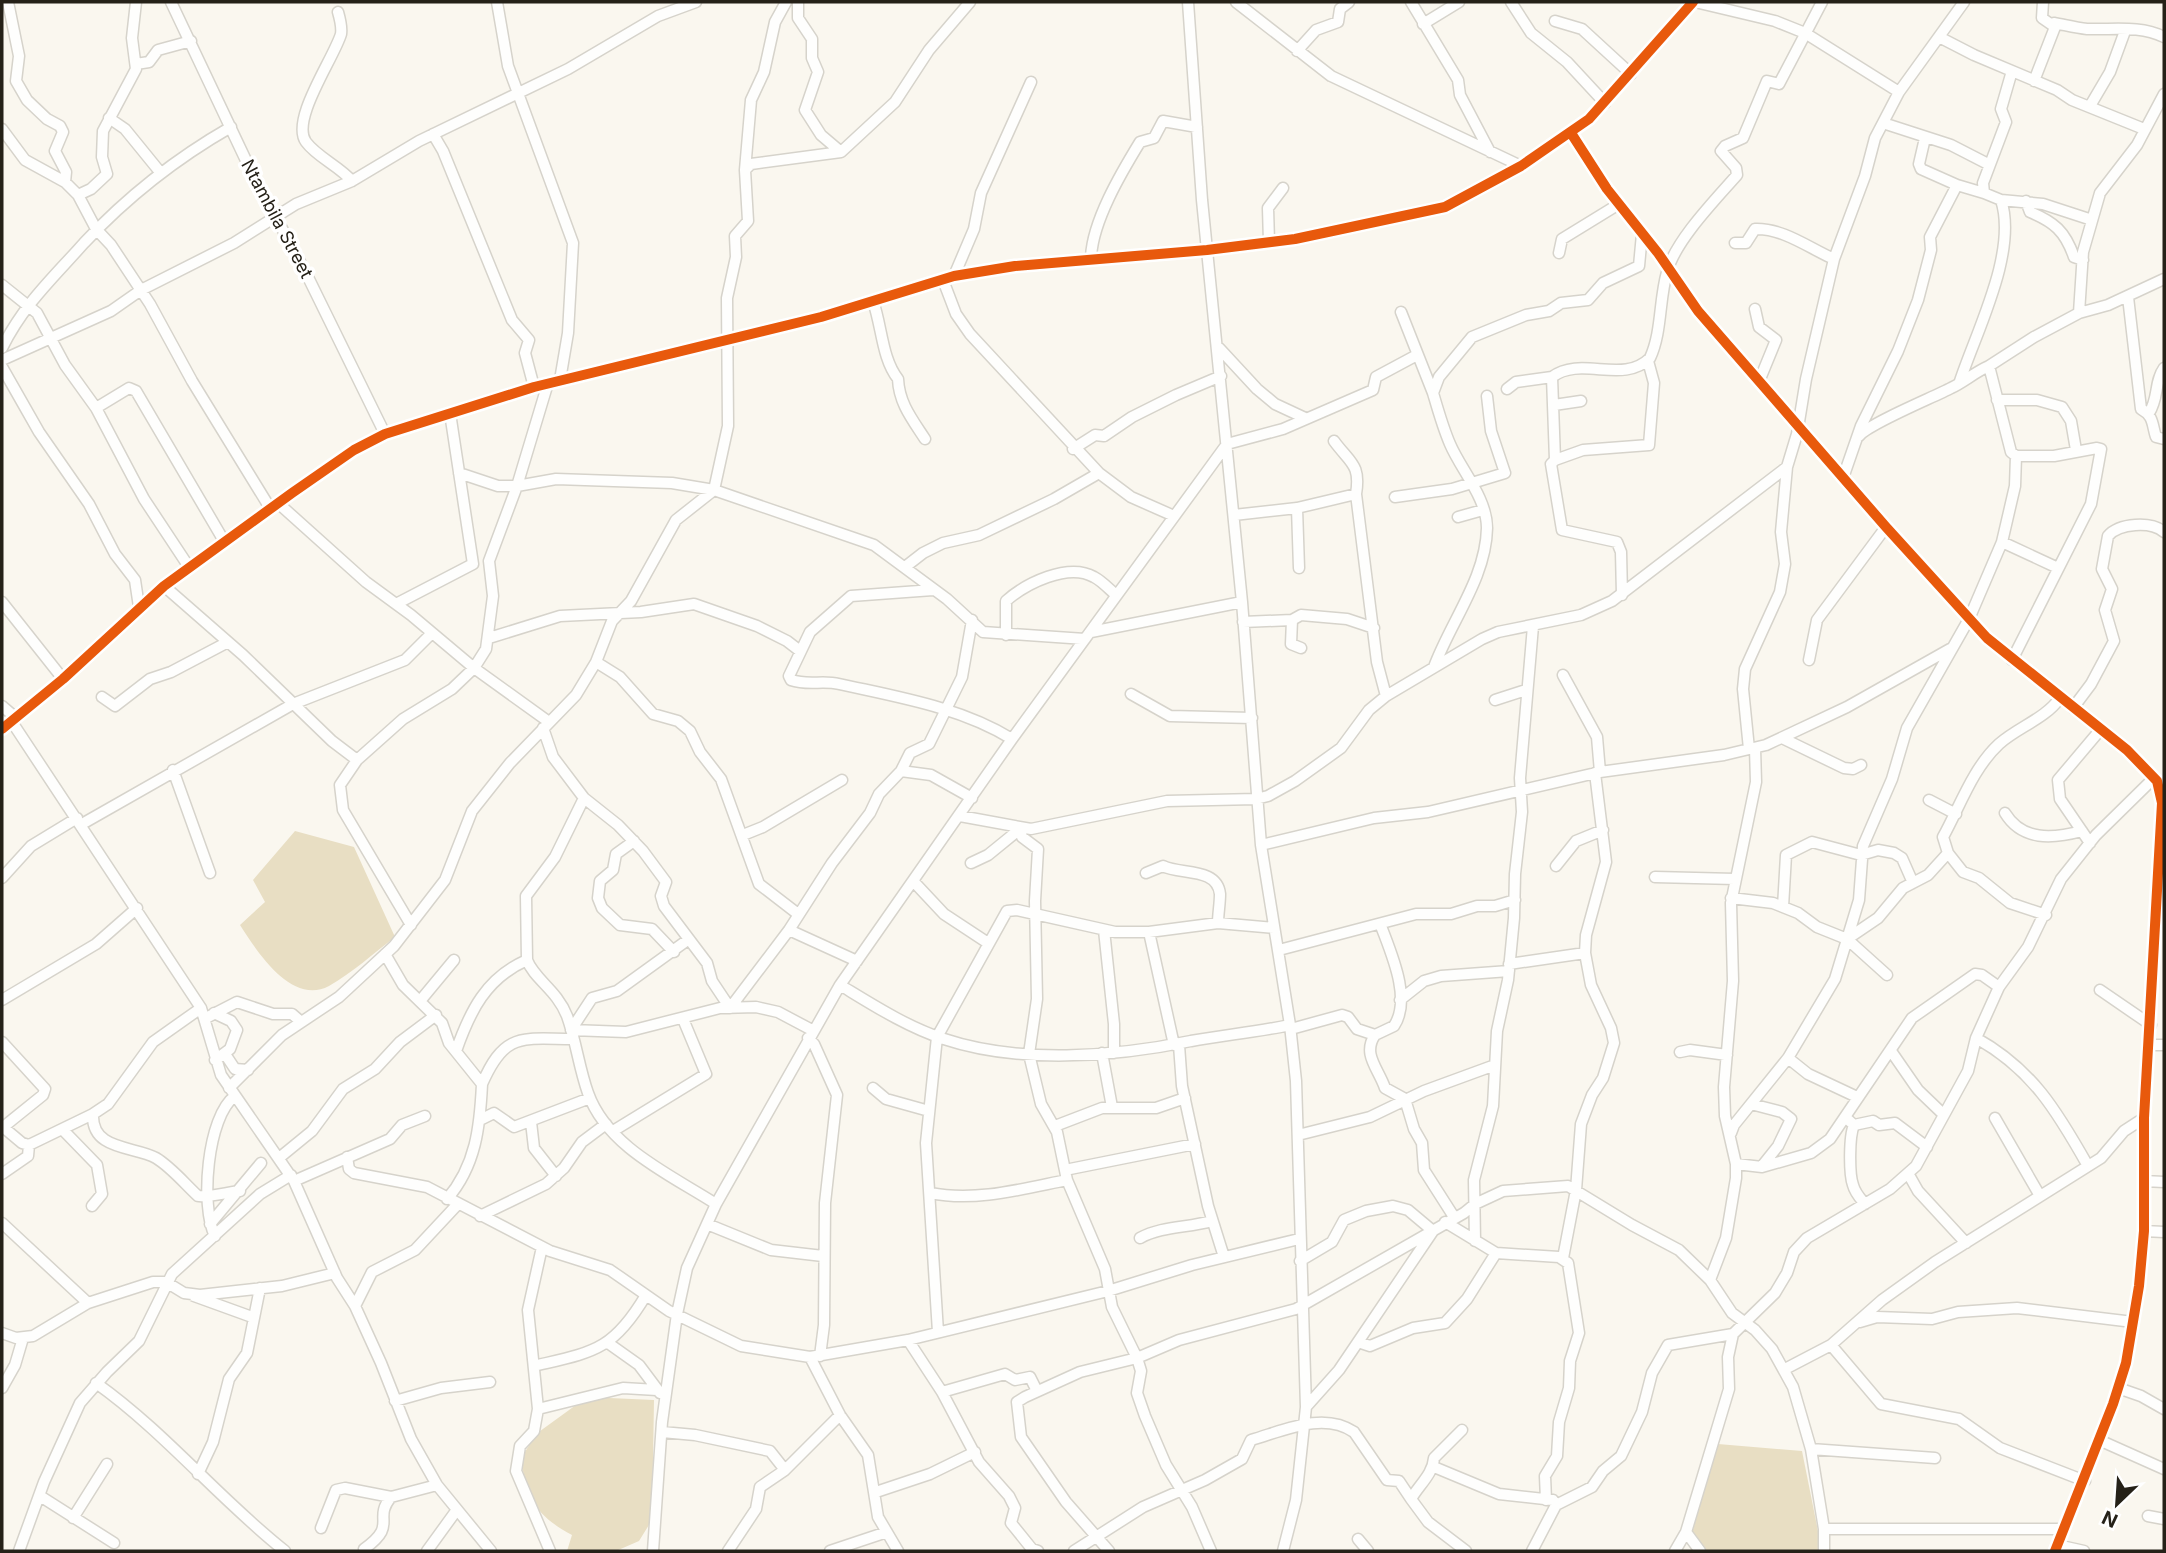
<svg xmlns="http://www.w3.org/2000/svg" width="2166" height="1553" font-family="Inter,sans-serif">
  <rect width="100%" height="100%" fill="#faf7ef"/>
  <path fill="#e8dec3" d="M295,831L354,847L395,937C374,953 352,973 329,986C291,1006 256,950 240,925L265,902L253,880Z
    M587,1397L654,1400L652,1520L639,1541L616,1551H567L572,1535C533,1514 531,1500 520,1460L536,1434Z
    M1718,1444L1802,1451L1819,1536L1818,1551H1704L1692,1533Z"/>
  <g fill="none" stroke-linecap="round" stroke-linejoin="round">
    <g stroke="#d6d3cb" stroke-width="13">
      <path id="minor" d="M8,2L19,56L16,81L27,100L47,119L60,126L63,132L55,151L66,172L65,182
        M171,2L251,171L306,273L385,434
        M497,2L508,66L573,243L568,333L560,380
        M798,2V18L812,39V58L818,72L805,110L821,135L841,152
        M1188,2L1202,200L1242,602L1261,845L1290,1025L1296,1081L1306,1407L1296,1500L1283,1551
        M1236,2L1331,76L1521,166
        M1411,2L1458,80L1460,95L1490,152
        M1511,2L1531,33L1567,62L1605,103
        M1695,2L1775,21L1805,33L1899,92
        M338,12C340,19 342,28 341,34C334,58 290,120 306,142C317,157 339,166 352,181
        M1555,21L1582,29L1631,74
        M2054,23C2065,25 2076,28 2087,29C2113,30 2140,25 2164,37
        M1423,24L1459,2
        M1939,37L1974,55L2057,90L2072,100L2144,129
        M1297,51L1316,30L1338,22L1340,9L1349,2
        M136,64L149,62L158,50L191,41
        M2034,81L2055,27L2042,18L2043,2
        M2090,106L2110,72L2125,31
        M109,118L125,129L160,172
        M1883,123L1951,145L1988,164
        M2,129L25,160L65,182L78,195L96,229L111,245L150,304L192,381L270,508
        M1571,133L1607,189L1658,253L1698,311L1886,527L1987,638L2127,750L2157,781L2162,803L2144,1118V1231L2139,1286L2126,1363L2113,1404L2055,1551
        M433,134L443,151L512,320L529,340L525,353L534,387
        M1925,138L1919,164L1921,169L1957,185L1984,193
        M745,170L751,164L841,152L895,102L929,50L970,2
        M78,195L91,189L107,174L102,157L103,131L136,69L132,38L136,2
        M2001,200L2043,204L2092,220
        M2026,201L2030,212C2054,222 2065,231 2074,257L2083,260
        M1269,242L1268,208L1283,188
        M1735,243H1746L1755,229C1783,228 1809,248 1834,259
        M1559,253L1562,239L1619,204
        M1091,258C1092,222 1121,173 1140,142L1154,138L1163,121L1197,127
        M954,276L974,229L981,193L1031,82
        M943,280L956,314L970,334L1099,473L1131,497L1174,516
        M2,285L37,313L65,365L96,408L144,499L189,567
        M2128,297L2141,409C2154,416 2152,425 2156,437L2164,439
        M873,301C882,327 882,359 898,379C899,403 912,419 925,439
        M1755,309L1759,327L1776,340L1760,379
        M1401,312L1433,393
        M2079,313L2108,305L2164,279
        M2,348C24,304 52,279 84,243C128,196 175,159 231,127
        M1219,348L1257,389L1275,404L1305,418
        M2,360L111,311L141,290L234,243L296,204L352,181L419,141L568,69L658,16L696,2
        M2,367L39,432L89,504L115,554L135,580L139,607
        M1960,381C1976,332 2018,252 2001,200L1984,193L1983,183L2006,122L2001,109L2012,71
        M1507,389L1516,382L1552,377
        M1997,400H2037L2062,407L2071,421L2076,450
        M1554,405L1581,401
        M96,408L129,388L136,391L224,541
        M2149,413C2159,398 2154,382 2164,368
        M1859,436C1868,424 1934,397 1951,388C1964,382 1975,372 1989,366
        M1073,449L1095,435L1104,436L1132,417L1176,395L1221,376
        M1555,460L1583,450L1649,445L1654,383L1648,361
        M459,473L498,486H517L548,383
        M1844,475L1861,426L1898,351L1918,300L1931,250L1930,237L1957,185
        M1356,494L1377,662L1386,696
        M1395,497L1452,489L1505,473L1491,431L1487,396
        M278,503L366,582L411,615L474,668L549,722
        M1297,508L1299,568
        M1234,515L1297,508L1356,494C1361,464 1350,463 1334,441
        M1458,517L1483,510
        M2002,542L2058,568
        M905,567L923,553L943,543L979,535L1054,499L1099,473
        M164,586L243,655L332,741L357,760
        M933,590L851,596L810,632L789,676L791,680C808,686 822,680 839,684C897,697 960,707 1012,739
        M1622,595L1621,552L1617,542L1562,530L1551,464L1555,460L1552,377C1581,355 1623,385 1650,358C1662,332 1659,300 1667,272C1675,241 1715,200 1737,175L1736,168L1721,151L1725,146L1743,138L1767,81L1779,84L1822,2
        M2,602L63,679
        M396,604L473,564L450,413
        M1292,620L1291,644L1301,648
        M1243,622L1292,620L1301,615L1347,619L1374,628
        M1091,632L1242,602
        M1006,635V601C1025,584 1068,562 1094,577C1102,581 1109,589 1116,595
        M489,638L560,616L641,612L694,604L757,626L787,641L800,651
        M1809,660L1817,620L1886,527
        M2012,660L2091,504L2101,449L2097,448L2054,456H2016
        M596,662L620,677L653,714L678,721L690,731L700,752L721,779L759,884L798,914
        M1434,667C1451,621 1486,578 1487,528C1487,498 1461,470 1450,444C1443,428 1438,410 1433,393L1439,377L1472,337L1526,315L1549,311L1561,303L1588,300L1603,283L1639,266L1642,234
        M1563,675L1597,737L1600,772
        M1131,694L1170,716L1252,718
        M102,697L115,706L150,679L171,672L228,642
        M1495,700L1526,690
        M2,706L16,718
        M2073,708L2091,684L2114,641L2105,610L2112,589L2102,569L2108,536C2119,523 2151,521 2164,532
        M12,722L201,1008L221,1075L294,1181L337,1278L355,1306L381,1363L411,1439L437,1485L491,1551
        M543,728L553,757L584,798L618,825L643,851L666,882L661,896L664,906L707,963L712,981L730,1008L789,930L832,863L870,813L879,794L901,771L910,753L929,744L962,677L972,620
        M2,729L63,679L164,586L292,493L354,450L385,434L534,387L821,317L954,276L1015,266L1207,250L1295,239L1445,207L1521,166L1589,119L1693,2
        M1784,739L1844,768L1853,769L1861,765
        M1755,748L1756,782L1731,903L1733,981L1724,1087L1725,1116L1736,1164V1178L1726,1238L1710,1280L1732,1313L1755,1330L1772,1349L1793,1387L1811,1449L1824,1529V1551
        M1749,749L1743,689L1745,669L1780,592L1785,564L1781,532L1787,467L1797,434L1806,379L1834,259L1865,176L1875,138L1899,92L1964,2
        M173,770L210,873
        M901,771L931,775L972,798
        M584,798L555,857L526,896L527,960C534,979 557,990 567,1016C576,1041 579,1068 588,1093C607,1147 671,1175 716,1204
        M1929,800L1956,814
        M2005,813C2022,841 2052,839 2082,831
        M960,816L1031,829L1167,801L1256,799L1268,796L1295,781L1341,748L1369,710L1386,696L1482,639L1498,632L1581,615L1612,601L1787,467
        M82,824L293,704L405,660L432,633
        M743,835L763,827L842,780
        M634,841L616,854L613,870L600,881L598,898L602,908L620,925L652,929L674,952
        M2090,843L2060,799L2058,780L2101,729
        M1261,845L1374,818L1428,812L1600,772L1724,755L1766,745L1847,707L1950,649
        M1948,853L1963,872L1979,878L2010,903L2046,915
        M971,863L988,855L1020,829L1022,837L1038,849L1035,901L1037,999L1029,1054L1041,1104L1057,1132L1067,1180L1105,1269L1112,1307L1137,1358L1141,1371L1137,1393L1145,1416L1166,1465L1192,1507L1211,1551
        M1556,866L1576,841L1603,830
        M1146,873L1163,866C1180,875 1217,867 1220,894C1220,904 1218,914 1218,923
        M1655,877L1735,879
        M2,878L31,846L77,818
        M914,882L944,914L988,943
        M1731,898L1773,903L1798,913L1817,927L1847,939L1887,975
        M1783,907L1786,855L1812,842L1861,855L1878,850L1894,853L1902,858L1913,883
        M411,925L343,810L340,785L357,760L403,719L452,689L474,668L486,649L493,596L489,561L517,486L556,479L672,483L714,490L874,545L947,599L983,632L1085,639
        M789,930L857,961
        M1104,930L1114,1024V1053
        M1149,932L1174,1045
        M689,939L617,991L592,998L571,1030L626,1032L720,1008L756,1007L778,1012L812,1030
        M1847,939L1878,918L1903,888L1928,875L1948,853L1943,837C1960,806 1973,768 1999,744C2018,727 2045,719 2060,698
        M1279,950L1416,914H1451L1477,906H1495L1515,900
        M385,954L403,985L442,1023L449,1043L482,1084C480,1126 476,1166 447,1199
        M1509,964L1585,953
        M840,985C873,1005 907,1027 944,1039C1019,1064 1114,1057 1191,1041C1224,1035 1257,1032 1290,1025
        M2100,990L2151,1025
        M2,1000L96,944L137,908
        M1400,1000L1424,981L1441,976L1509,971
        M420,1001L454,960
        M201,1008L153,1042L108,1104L93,1114C91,1151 135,1146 156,1158C171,1167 185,1184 198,1196C206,1198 229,1192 240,1191
        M214,1013L231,1021L237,1030L230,1049L215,1060
        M206,1018L237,1002L273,1014H292L300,1021
        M1291,1029L1342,1015L1348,1017L1357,1029L1375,1035L1394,1026C1412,999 1391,953 1381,926
        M1375,1035C1362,1054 1378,1068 1385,1088L1405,1099L1414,1129L1422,1143L1424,1170L1454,1217
        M808,1038L814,1044L837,1095L825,1203L824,1325L820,1356
        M1976,1038C2032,1069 2057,1111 2088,1166
        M2,1042L45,1089L43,1095L2,1128
        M1179,1045L1182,1086L1208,1206L1224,1257
        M2150,1045H2164
        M456,1051C470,1011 486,978 527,960
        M1891,1051L1918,1090L1943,1114
        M1680,1052L1690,1050L1727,1055
        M1102,1053L1112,1107
        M225,1054L235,1069L248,1070
        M1788,1058L1808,1074L1857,1097
        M482,1084C505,1031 522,1039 573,1039
        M229,1088L282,1035L339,997L394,946L445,880L472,811L510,763L576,695L596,662L612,621L631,601L676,520L714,490L728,426L727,298L736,257L735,236L748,221L745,170L751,100L764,72L775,22L786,2
        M873,1088L886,1099L929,1111
        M1751,1104L1782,1112L1791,1119L1778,1146L1762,1166
        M1845,1117L1854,1125C1849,1136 1849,1174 1853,1185C1855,1193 1860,1198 1865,1204
        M1995,1118L2040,1196
        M480,1120L494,1113L514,1127L590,1098
        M531,1122L534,1148L556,1176
        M1854,1125L1873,1121L1879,1125L1895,1123L1927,1147
        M1055,1126L1102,1108H1156L1185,1098
        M3,1127L22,1143L29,1145L93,1114
        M63,1130L97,1165L102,1194L92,1206
        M613,1131L706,1074L683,1019
        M1731,1133L1734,1125L1788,1058L1835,979L1859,900L1863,846L1892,779L1907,728L1969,619L2002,542L2015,486L2016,456L2011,452L1989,366L2034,337L2079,313L2083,252L2100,193L2137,145L2164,94
        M1298,1135L1370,1117L1424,1091L1495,1065
        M347,1157L349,1169L354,1173L427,1187L550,1251L610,1270L669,1311L741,1346L810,1357L908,1340L1108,1291L1192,1265L1299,1239
        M279,1158L312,1131L343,1089L375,1069L400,1042L436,1015
        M1736,1164L1762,1167L1811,1153L1830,1139L1912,1018L1975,974L1982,975L1999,987
        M1065,1170L1195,1144
        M2,1174L28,1156L29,1145
        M1909,1175L1918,1191L1966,1243
        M294,1181L390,1139L402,1125L425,1116
        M2144,1181L2164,1182
        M930,1193C976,1202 1022,1189 1067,1180
        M480,1216L546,1184L564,1168L582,1142L606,1124
        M1445,1222L1496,1253L1559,1257L1568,1263L1579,1333L1570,1361L1569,1388L1559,1422L1557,1456L1545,1476L1546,1500
        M2,1223L88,1303
        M210,1224L261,1163
        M707,1224L771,1250L823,1256
        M2144,1231L2164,1232
        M215,1236C200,1207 207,1116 235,1096
        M1140,1238C1162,1226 1187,1228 1212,1221
        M1475,1241L1474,1180L1493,1106L1497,1031L1508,980L1514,918L1515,874L1522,812L1520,778L1533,626
        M542,1247L528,1310L538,1409L534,1431L520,1446L516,1471L550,1551
        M1563,1258L1576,1190L1581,1124L1592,1095L1603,1078L1614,1043L1611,1028L1591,985L1585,953L1586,935L1606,862L1595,773
        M1300,1261L1332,1242L1344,1220L1366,1211L1393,1206L1408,1210L1433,1231L1339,1370L1306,1407
        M194,1296L252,1317
        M355,1306L372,1272L415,1250L457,1205
        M1860,1322L1877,1317L1932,1319L1958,1312L2017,1308L2133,1322
        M938,1332L926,1143L937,1037L1007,911L1017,910L1115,932H1149L1218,923L1274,928
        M2,1333L16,1338L33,1336L88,1303L153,1282H166L184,1293L200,1295L282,1286L335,1273
        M908,1340L942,1392L979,1462L1009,1496L1015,1508L1011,1523L1032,1549L1038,1551
        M1358,1342L1370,1346L1413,1328L1445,1323L1467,1299L1496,1253
        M608,1343L639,1365L660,1393
        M1831,1345L1881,1404L1959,1419L2000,1448L2085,1481
        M810,1357L840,1415L868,1455L878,1517L898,1551
        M534,1366C593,1352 613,1351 646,1295
        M1785,1369L1831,1345L1882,1300L1935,1262L2101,1158L2124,1131L2144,1118
        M96,1383C165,1432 220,1500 285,1551
        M2,1388L15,1365L23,1338
        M2118,1388L2141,1396L2164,1409
        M942,1392L1005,1374L1015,1380L1030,1377L1037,1391
        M395,1401L441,1388L490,1382
        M538,1409L623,1388L657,1390
        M1462,1430L1434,1458C1433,1474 1419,1485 1411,1499L1428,1522L1466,1551
        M662,1432L695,1435L770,1451L785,1470
        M2099,1440L2164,1469
        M1811,1449L1935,1458
        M1434,1467L1499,1494L1553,1500
        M198,1474L213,1442L229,1379L247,1353L260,1288
        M876,1492L930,1474L975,1452
        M40,1496L114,1543
        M2148,1516L2164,1519
        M73,1518L107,1464
        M321,1528L336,1490L345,1488L391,1497L437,1485
        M1824,1529H2063
        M1686,1532L1700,1551
        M1358,1539L1368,1551
        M2057,1545L2084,1551
        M364,1549C399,1524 372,1520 391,1497
        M19,1551L44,1482L80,1403L107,1372L139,1341L172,1274L260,1194L291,1175
        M427,1551L456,1511
        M653,1551L662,1422L677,1314L687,1268L716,1204L840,985L1012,739L1227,444L1283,429L1373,390L1376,377L1417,355
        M728,1551L756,1509L760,1487L785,1470L840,1415
        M830,1551L887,1532
        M1074,1551L1143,1507L1205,1480L1242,1459L1251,1440C1283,1431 1323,1411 1354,1432L1387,1480L1399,1481L1411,1499
        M1109,1551L1066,1502L1021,1437L1017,1402L1025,1397L1080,1372L1137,1358L1179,1340L1296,1309L1464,1213L1475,1204L1503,1191L1568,1186L1632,1225L1679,1250L1710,1280
        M1532,1551L1556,1505L1592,1487L1603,1471L1621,1456L1642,1412L1652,1373L1668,1345L1733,1334
        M1675,1551L1686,1532L1729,1389L1728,1357L1733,1334L1775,1293L1787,1273L1794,1252L1807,1238L1890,1189L1916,1166L1968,1071L1976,1038L1999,987L2028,947L2061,879L2096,835L2154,778"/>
    </g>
    <use href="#minor" stroke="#fefefd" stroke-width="10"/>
    <g stroke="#fff" stroke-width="15">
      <path id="cycleway" d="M1571,133L1607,189L1658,253L1698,311L1886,527L1987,638L2127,750L2157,781L2162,803L2144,1118V1231L2139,1286L2126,1363L2113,1404L2055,1551
        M2,729L63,679L164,586L292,493L354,450L385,434L534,387L821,317L954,276L1015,266L1207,250L1295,239L1445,207L1521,166L1589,119L1693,2"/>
    </g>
    <use href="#cycleway" stroke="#e8590c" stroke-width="10"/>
  </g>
  <g text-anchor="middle" stroke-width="7" stroke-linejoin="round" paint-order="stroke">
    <g font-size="18" fill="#252118" stroke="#fff">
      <text transform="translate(277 219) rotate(62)" y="6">Ntambila Street</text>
    </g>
  </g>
  <rect width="2166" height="1553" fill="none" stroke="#252118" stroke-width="7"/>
  <g transform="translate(2117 1504) rotate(205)" stroke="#ffffff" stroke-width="5" paint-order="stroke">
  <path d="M0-5L12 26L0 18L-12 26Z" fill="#252118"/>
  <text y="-10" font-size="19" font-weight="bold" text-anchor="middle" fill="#252118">N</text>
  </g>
</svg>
